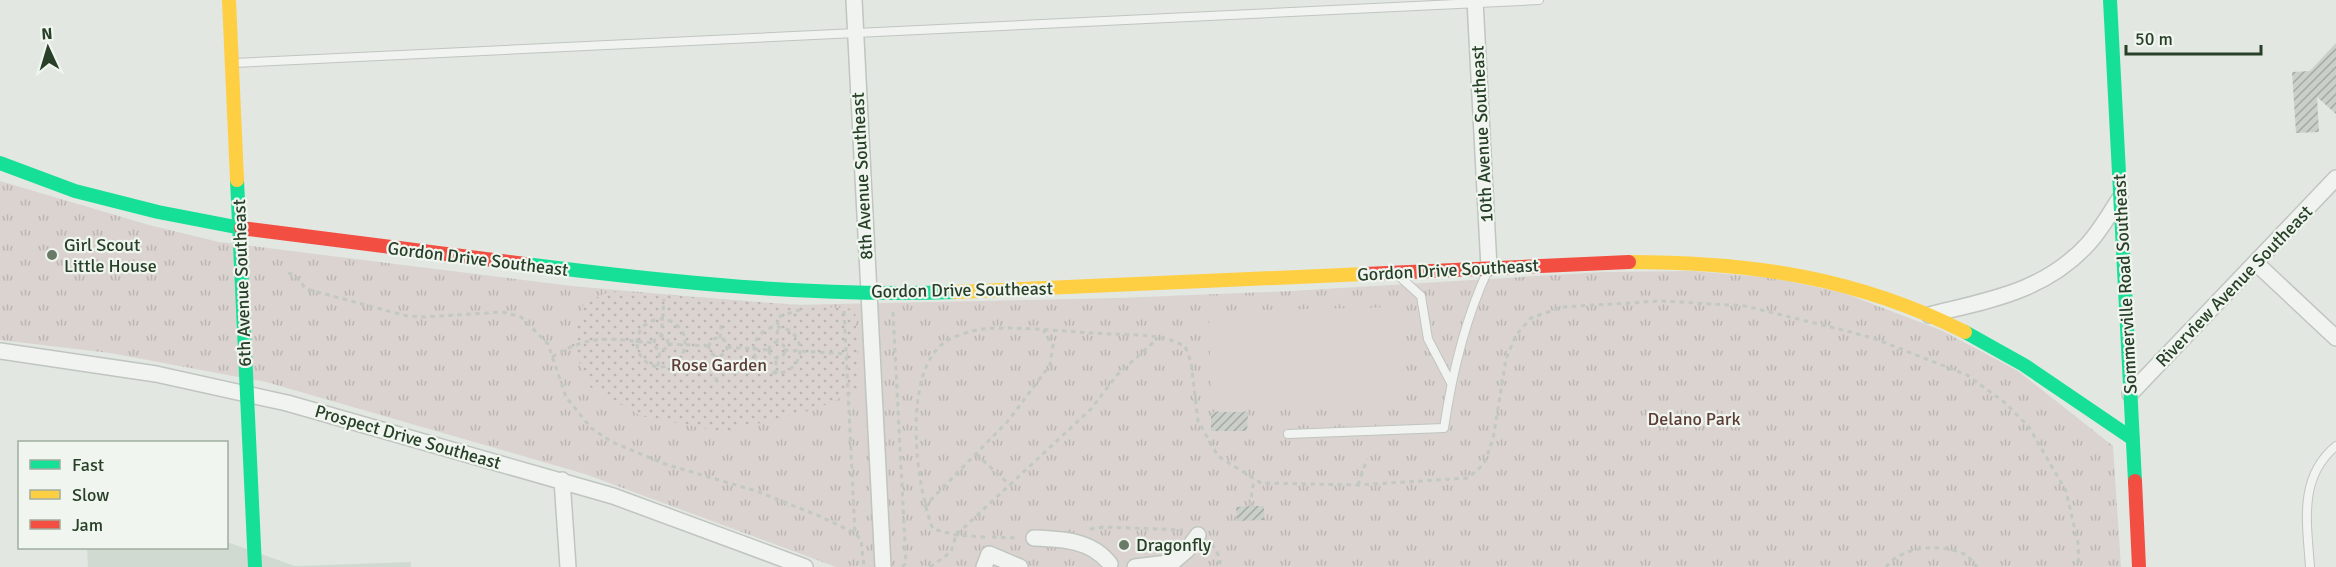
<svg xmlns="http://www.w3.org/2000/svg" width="2336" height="567" font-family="Signika,sans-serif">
  <defs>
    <pattern id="grass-tufts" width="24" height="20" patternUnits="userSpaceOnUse" patternTransform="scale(1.5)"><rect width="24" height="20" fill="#dad3d0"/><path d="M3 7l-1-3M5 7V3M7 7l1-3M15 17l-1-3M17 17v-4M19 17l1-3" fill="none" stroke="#bbb6b3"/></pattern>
    <pattern id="garden-dots" width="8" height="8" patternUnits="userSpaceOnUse" patternTransform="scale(1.5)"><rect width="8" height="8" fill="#dad3d0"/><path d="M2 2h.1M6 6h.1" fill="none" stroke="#bbb6b3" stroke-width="1.8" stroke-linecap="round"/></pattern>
    <pattern id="building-hatch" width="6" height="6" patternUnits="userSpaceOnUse" patternTransform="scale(1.5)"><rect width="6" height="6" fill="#cacfca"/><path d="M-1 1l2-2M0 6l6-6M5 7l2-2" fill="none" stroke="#a4a9a4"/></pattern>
  </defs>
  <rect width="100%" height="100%" fill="#e2e7e2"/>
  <path fill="#d0dad0" d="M227,542L295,566L411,562V567H88L87,548H226Z"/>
  <path fill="url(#grass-tufts)" d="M0,181L149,225L219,242L572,286L788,305L1119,298L1292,291L1603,272L1693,271L1774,278L1844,293L1943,331L2018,371L2113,446L2121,567H836L585,474L266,382L110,353L0,340Z"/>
  <path fill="url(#garden-dots)" d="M611,291L855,309L860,389L816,409L724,432L641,416L590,387L572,345L584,303Z"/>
  <path fill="#dad3d0" d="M1402,307L1403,402L1211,405L1209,311Z"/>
  <path fill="url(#building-hatch)" d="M2336,43V114L2317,97L2319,132L2296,133L2292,72L2310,71Z
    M1211,412H1248L1247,431H1211Z
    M1250,506H1264V520L1237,521L1236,507Z"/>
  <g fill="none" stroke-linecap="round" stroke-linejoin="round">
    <g stroke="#c0c5c0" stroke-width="10">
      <path id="lane" d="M234,63L1539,0
        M1399,276L1421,296L1428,339L1451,383
        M1288,434L1444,428C1452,374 1465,319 1488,270
        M2310,567C2307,523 2298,477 2336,446"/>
    </g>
    <g stroke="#c0c5c0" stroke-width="18">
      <path id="street" d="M854,0L883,567
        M1475,0L1489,268
        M2257,264L2336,338
        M1929,315C1989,300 2044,292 2088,244C2101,230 2110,213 2120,198
        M0,351L156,374L287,403L613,496L805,567
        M2130,394L2336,178
        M562,480L568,567
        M1034,538C1062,539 1092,540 1110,564
        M984,567L989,554L1020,567
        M1135,567L1168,563
        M1167,567L1187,550L1198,535"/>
    </g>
    <path stroke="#c3c8c3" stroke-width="3" stroke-dasharray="4.5 4.5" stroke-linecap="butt" d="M288,273L295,275L306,289L407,316L424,317L503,312L521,317L548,344L566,397L591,428L612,442L665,464L756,491L817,515L855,533L861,540L864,567
      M844,311L855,533
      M893,312L906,563L902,567
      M637 343a24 24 0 1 1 48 0a24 24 0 1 1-48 0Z
      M754 350a23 23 0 1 1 46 0a23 23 0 1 1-46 0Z
      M654 343a7 7 0 1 1 14 0a7 7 0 1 1-14 0Z
      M661,337L664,299
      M720,338L721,325
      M709 347a9 9 0 1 1 18 0a9 9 0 1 1-18 0Z
      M769 350a8 8 0 1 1 16 0a8 8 0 1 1-16 0Z
      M777,343L778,317L802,309
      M668,344L710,346
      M727,347L769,350
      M784,350L848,354
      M552,357C591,333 610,339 654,343
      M658,366L660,350
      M776,374V358
      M716,382L717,355
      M976,454L1010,485
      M1358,485L1367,459
      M1250,506L1254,479
      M924,507L1008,421L1050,365L1053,345L1043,330
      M1090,529L1104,527L1183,530
      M985,537L956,535L933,529C916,487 901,373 945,342C954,336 972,330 983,329C1019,326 1057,331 1093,333C1119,335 1146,333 1171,340L1185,346L1191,362L1198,421L1218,456L1261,483L1358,485L1468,478L1484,464L1493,439L1506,359L1516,335L1531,318L1562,307L1662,301L1745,306L1835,328L1873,338L1967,375L2004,402L2029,427L2066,491L2078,543L2079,567
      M992,537L1018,538
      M1212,544L1220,558V567
      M930,567L951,552L956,535L1091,409L1117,375L1158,338
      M1886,567C1902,546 1940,543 1964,554C1969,556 1973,563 1977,567"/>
    <use href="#lane" stroke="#f1f3f1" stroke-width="8"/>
    <use href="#street" stroke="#f1f3f1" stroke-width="15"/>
    <path stroke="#16e098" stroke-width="14" d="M2110,0L2135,481
      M0,163L75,191L158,212L241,228
      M237,180L255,567
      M525,264C668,282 812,297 956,292
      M1965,332L2024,365L2133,439"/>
    <path stroke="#ffcf43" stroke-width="14" d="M229,0L237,180
      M1629,262C1750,262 1856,277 1965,332
      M956,292L1365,274"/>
    <path stroke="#f24e42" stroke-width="14" d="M241,228L525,264
      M1365,274L1629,262
      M2135,481L2139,567"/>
  </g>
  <g fill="#697a69" stroke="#f0f6ef" stroke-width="2">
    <circle cx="52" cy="255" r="6"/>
    <circle cx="1124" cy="545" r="6"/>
  </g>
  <g text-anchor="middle" stroke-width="4.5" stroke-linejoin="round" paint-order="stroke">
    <g font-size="18" fill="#284028" stroke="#f0f6ef">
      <text transform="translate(1482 134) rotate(-93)" y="6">10th Avenue Southeast</text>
      <text transform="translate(862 176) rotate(-93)" y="6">8th Avenue Southeast</text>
      <text transform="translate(478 259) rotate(7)" y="6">Gordon Drive Southeast</text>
      <text transform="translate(1448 270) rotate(-3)" y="6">Gordon Drive Southeast</text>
      <text transform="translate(242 283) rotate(-92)" y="6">6th Avenue Southeast</text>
      <text transform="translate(2125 284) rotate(-93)" y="6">Sommerville Road Southeast</text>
      <text transform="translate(2234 286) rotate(-46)" y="6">Riverview Avenue Southeast</text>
      <text transform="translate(962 290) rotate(-1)" y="6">Gordon Drive Southeast</text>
      <text transform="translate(408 437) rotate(16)" y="6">Prospect Drive Southeast</text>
    </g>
    <g font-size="18" fill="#284028" stroke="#f0f6ef" text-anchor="start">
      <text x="64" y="251">Girl Scout<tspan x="64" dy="21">Little House</tspan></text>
      <text x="1136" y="551">Dragonfly</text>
    </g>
    <g font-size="18" fill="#5c3c35" stroke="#f0f6ef">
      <text x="719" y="371">Rose Garden</text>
      <text x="1694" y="425">Delano Park</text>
    </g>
  </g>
  <rect x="18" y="441" width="210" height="108" fill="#f0f6ef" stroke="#a0ad9f" stroke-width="1.5"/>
  <rect x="30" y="460" width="30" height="9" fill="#16e098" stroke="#a0ad9f" stroke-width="1.5"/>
  <text x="72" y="471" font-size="18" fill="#284028">Fast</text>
  <rect x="30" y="490" width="30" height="9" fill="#ffcf43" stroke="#a0ad9f" stroke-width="1.5"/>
  <text x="72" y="501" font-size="18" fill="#284028">Slow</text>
  <rect x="30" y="520" width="30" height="9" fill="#f24e42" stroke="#a0ad9f" stroke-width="1.5"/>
  <text x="72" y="531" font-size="18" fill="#284028">Jam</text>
  <g transform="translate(48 48) rotate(356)" stroke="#f0f6ef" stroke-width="4.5" paint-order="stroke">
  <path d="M0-4.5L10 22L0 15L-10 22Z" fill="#284028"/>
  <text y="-9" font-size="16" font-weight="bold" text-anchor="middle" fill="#284028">N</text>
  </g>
  <path d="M2126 45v9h135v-9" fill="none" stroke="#284028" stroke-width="3"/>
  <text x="2135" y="45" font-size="18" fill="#284028" stroke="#f0f6ef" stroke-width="4.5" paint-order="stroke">50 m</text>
</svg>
